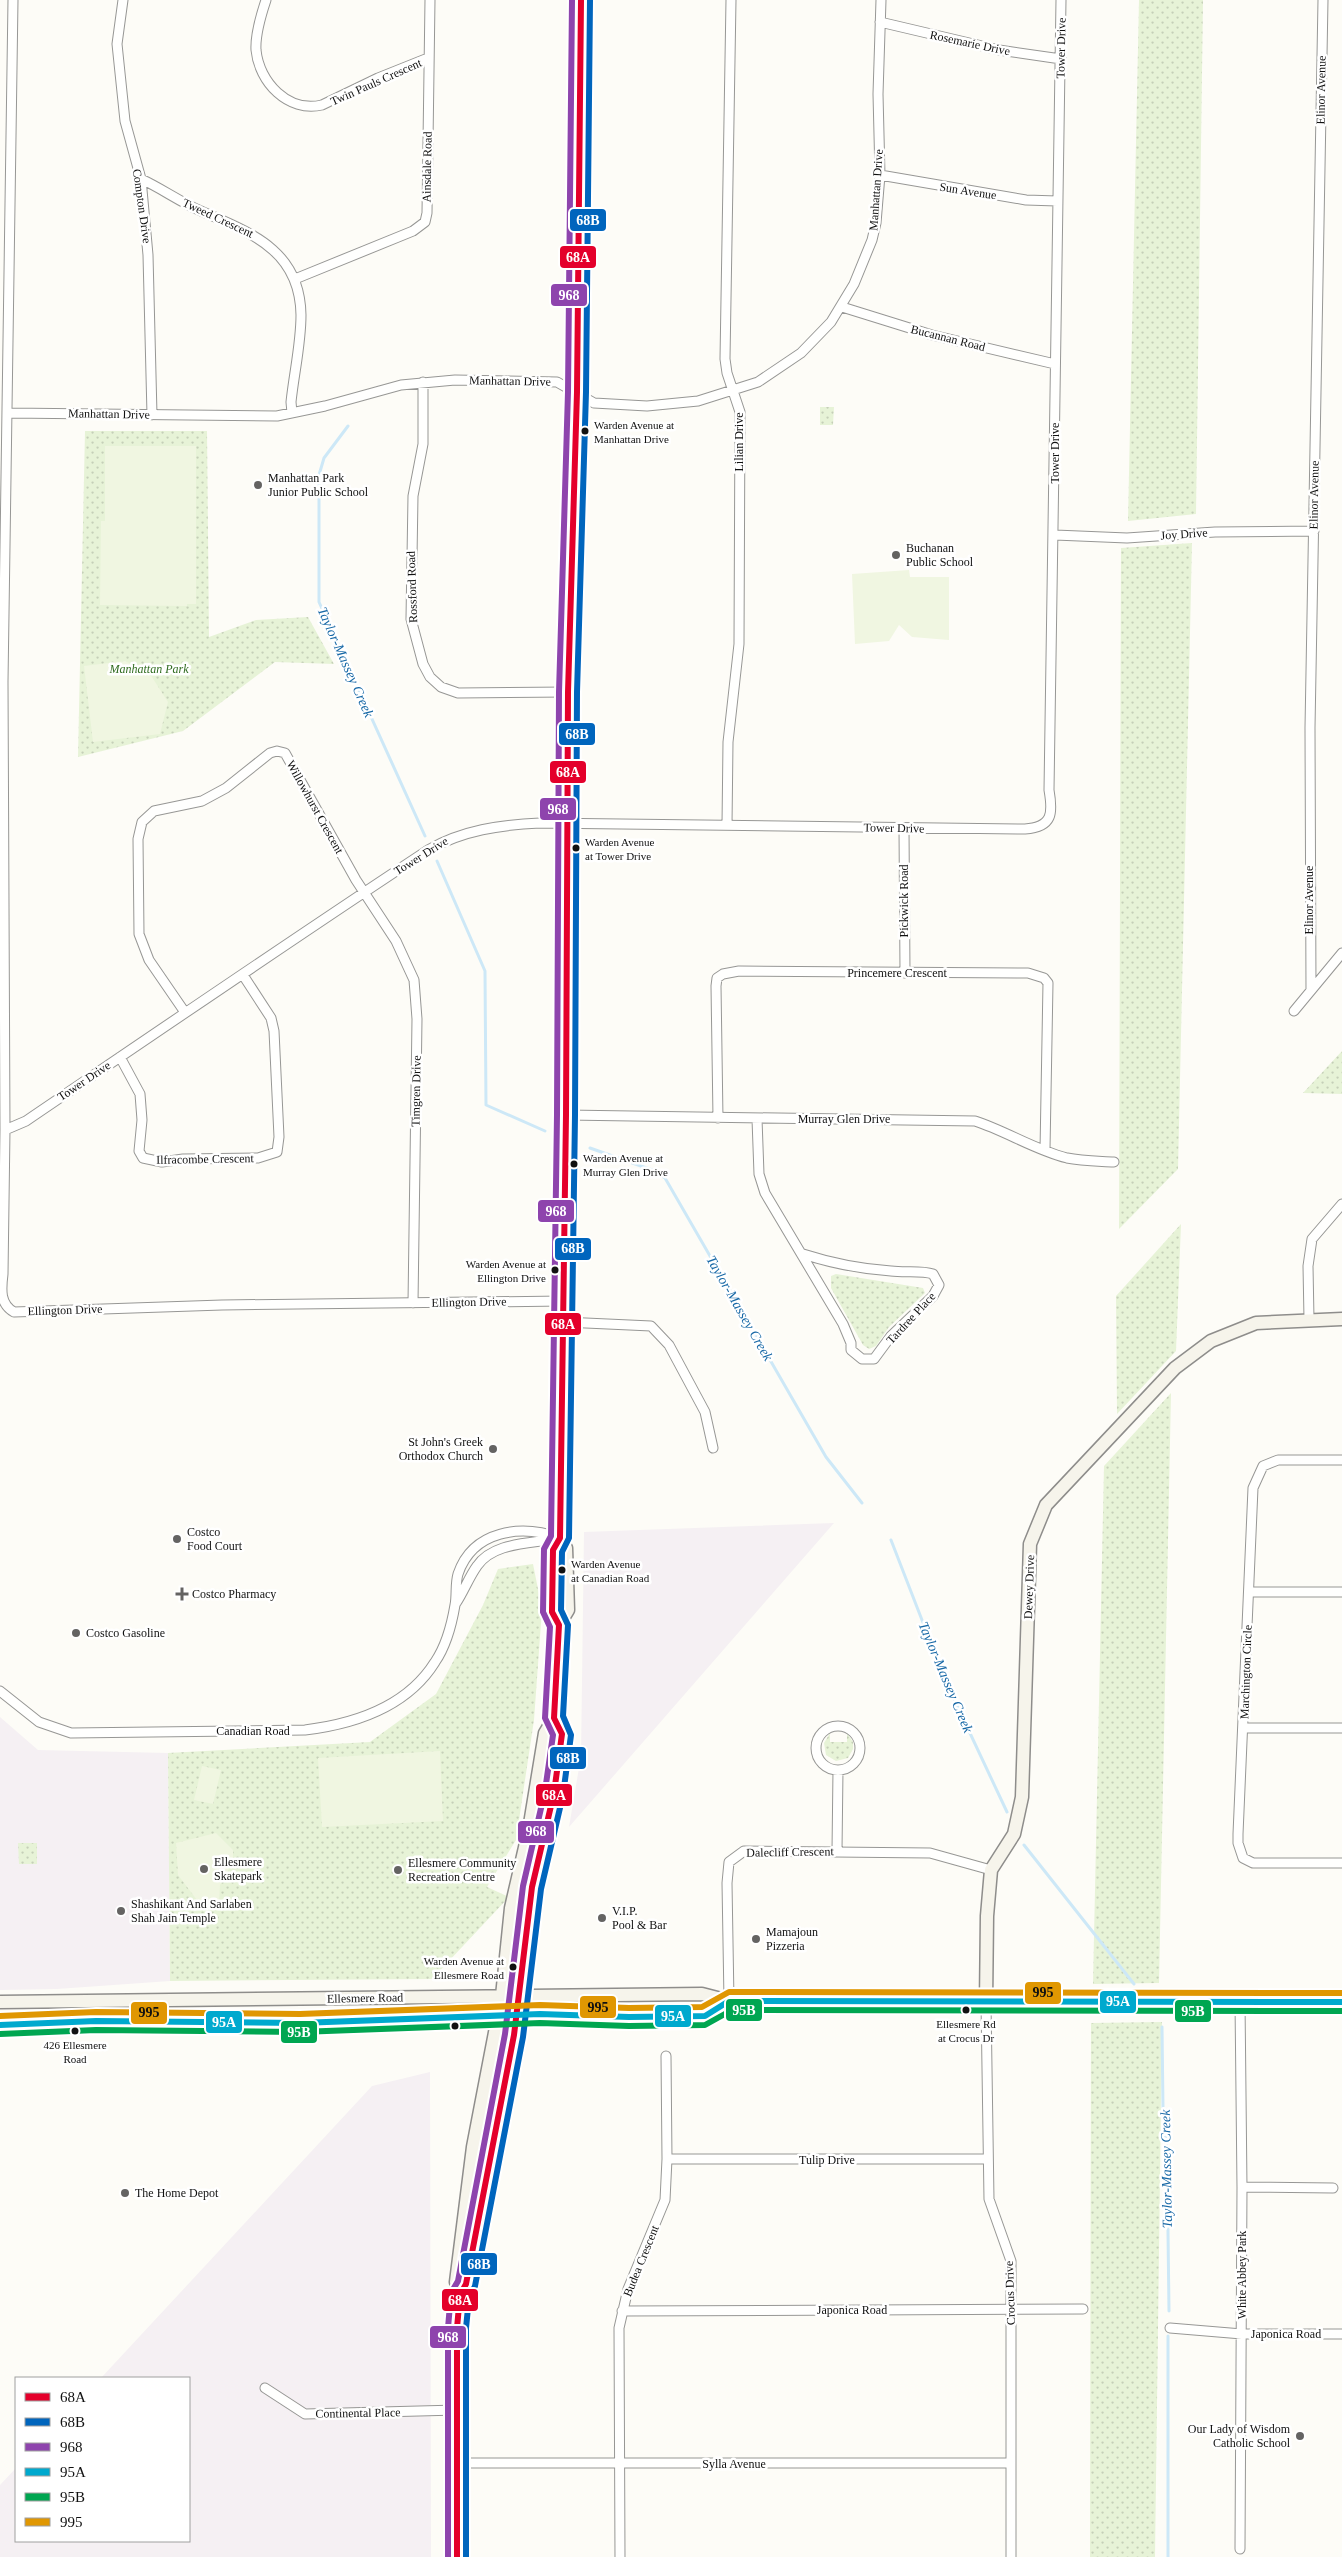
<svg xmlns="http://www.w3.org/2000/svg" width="1342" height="2557" font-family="'Times New Roman',serif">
  <defs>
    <pattern id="grass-dots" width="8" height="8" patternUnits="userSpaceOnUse" patternTransform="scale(1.25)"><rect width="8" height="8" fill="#e7f3d7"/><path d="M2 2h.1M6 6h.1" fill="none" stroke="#c5cfb8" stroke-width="1.8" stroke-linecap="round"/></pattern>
  </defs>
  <rect width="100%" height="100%" fill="#fdfcf7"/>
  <path fill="#f5f0f3" d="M834,1523L569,1827L581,1756L584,1532Z
    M0,1717L38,1750L168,1753L170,1981L57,1989L0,1990Z
    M430,2072L431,2557H0V2485L16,2468V2541H189V2378H101L372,2086Z"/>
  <path fill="url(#grass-dots)" d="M1139,0H1203L1196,514L1128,521Z
    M820,407H834L833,425H820Z
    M85,431H207L209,637L256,620L308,617L334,664L275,662L183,731L78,757Z
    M1192,543L1178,1169L1119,1229L1121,548Z
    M1342,1051V1094L1303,1093Z
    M1181,1224L1176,1351L1117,1414L1116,1296Z
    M836,1274L923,1288L925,1293L889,1327L876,1346L869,1349L863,1345L831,1288V1276Z
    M1171,1393L1159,1983L1093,1984L1104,1466Z
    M533,1564L542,1609L534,1720L516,1840L487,1887L509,1897L432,1979L170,1981L168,1753L370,1742L436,1694L483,1605L498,1569Z
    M830,1733V1742H847V1733L853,1742V1749L848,1758L836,1761L826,1755L824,1743Z
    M18,1843H37V1864H19Z
    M1162,2022L1155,2557H1090L1091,2023Z"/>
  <path fill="#f0f6e1" d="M105,446H196V604H187V606L100,605L101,521H105Z
    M909,570L910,577H949V640L912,637L899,625L889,641L855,644L852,574Z
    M125,661L150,674L168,702L160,734L93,742L84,666Z
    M440,1751L443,1821L322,1827L318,1758Z
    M202,1766L221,1770L213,1804L194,1800Z
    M216,1833L233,1850V1862L220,1885L219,1904H200L178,1875L176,1843Z"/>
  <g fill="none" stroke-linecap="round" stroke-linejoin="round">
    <path stroke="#cde8f7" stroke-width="3" d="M348,426L324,458L319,475V602L425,836
      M437,861L485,971L486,1105L545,1131
      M590,1148L655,1171L665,1178L826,1457L862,1503
      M891,1540L946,1682L1007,1812
      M1024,1845L1134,1984
      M1162,2027L1163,2109L1167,2153L1169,2311
      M1168,2557V2336"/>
    <g stroke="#979795" stroke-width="11">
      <path id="street" d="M13,0L3,682L5,1130L3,1274C1,1290 0,1304 14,1312L222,1305L563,1301
        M123,0L117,44L125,121L141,179L148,255L152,415
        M266,0C261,15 255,34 256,50C259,82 288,113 322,105L378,78L428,58
        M880,22L999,50L1061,59
        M880,175L1026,200L1057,201
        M141,179C161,188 180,202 201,211C251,233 300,250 301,315C301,344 294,373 291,402L292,413
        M295,279L413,231L425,222L427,213L430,0
        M842,307L932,335L1055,364
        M423,382V444L413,496L411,619L423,664L430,677L441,687L458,693L568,692
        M9,413L277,416L325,406L401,385L455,380L557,382L594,403L647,406L698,401L758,382L801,353L831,322L854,284L872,240L876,223L880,175L878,94L881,0
        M1055,535L1127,538L1215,532L1314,531
        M727,825L728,742L739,644L740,412L727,373L725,359L731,0
        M904,828L905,973
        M1311,989L1310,728L1323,0
        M184,1011L149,960L139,934L138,839L142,822L154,811L202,801L226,788L270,753L277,751L285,753L356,880L396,941L414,980L417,1019L413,1303
        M1294,1011L1342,953
        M120,1057L140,1094L142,1120L139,1151L143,1158L162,1162L183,1159L258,1158L277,1152L279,1137L274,1031L271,1018L243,975
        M566,1115L975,1121C1006,1131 1035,1150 1067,1158C1082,1161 1098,1161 1114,1162
        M718,1118L716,986L717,978L723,974L739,971L1028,973L1044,978L1048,983L1045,1150
        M757,1119L759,1174L765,1193L843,1324L851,1343V1350L862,1359H874L891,1336L933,1296L939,1285L933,1274C921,1270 905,1273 891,1271C861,1269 831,1263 803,1254
        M5,1130L26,1121C160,1030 293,939 428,850C463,830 500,825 540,823L1025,829C1053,827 1053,813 1049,790L1061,0
        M1309,1319L1308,1266L1312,1239L1342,1204
        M564,1322L651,1326L669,1345L705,1412L713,1448
        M1342,1460H1278L1263,1466L1253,1488L1238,1834V1843L1243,1858L1253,1863H1342
        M1249,1592H1342
        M456,1603C464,1591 469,1577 477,1566C494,1541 534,1544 559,1538
        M0,1691L39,1722L71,1733L305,1730C354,1724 407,1707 435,1662C446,1646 452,1623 455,1605C457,1595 455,1584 458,1574C473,1530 521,1524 560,1538
        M816 1748a22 22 0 1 1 44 0a22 22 0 1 1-44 0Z
        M1244,1728H1342
        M837,1851L838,1770
        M729,2001L727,1883L729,1862L744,1851L930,1853L991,1870
        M986,2003L989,2199L1011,2261V2557
        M667,2159H987
        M1242,2187L1333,2188
        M622,2311L1083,2309
        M1170,2328L1242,2334H1342
        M265,2388L305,2414L457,2410
        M457,2463H1010
        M1240,2549L1242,2187L1240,2001
        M620,2557L619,2328L628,2289L665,2200L667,2159L666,2056"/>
    </g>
    <g stroke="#8e8d8b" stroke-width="15">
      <path id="secondary" d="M559,1625L552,1612L553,1550L560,1538L566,1115L568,692L577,392L581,0
        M0,2002L702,1994L729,2001L1342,2002
        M986,2003L987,1916L991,1870L1014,1834L1022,1797L1030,1544L1046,1505L1175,1368L1211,1341L1256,1323L1342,1319
        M0,2025L96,2021L300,2023L540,2014L629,2017L705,2016L729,2001
        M460,2295L466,2284L514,2035L532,1887L554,1793L562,1734L554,1718
        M457,2557V2328L460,2295L456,2282L473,2147L502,1996L511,1908L529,1830L545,1733L554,1718L559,1625L568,1610L566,1548L560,1538"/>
    </g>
    <use href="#street" stroke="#fffffe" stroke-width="9"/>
    <use href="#secondary" stroke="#f6f4eb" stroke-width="12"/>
    <g stroke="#fff" stroke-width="10">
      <path id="bus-1" d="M457,2557V2328L460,2295L466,2284L514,2035L532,1887L554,1793L562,1734L554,1718L559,1625L552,1612L553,1550L560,1538L566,1115L568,692L577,392L581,0"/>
    </g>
    <g stroke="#fff" stroke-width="10">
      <path id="bus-2" d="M466,2557V2328L469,2298L475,2286L523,2037L541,1889L563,1795L571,1735L563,1716L568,1625L561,1610L562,1552L569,1538L575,1115L577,692L586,392L590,0"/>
    </g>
    <g stroke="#fff" stroke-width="10">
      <path id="bus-3" d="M448,2557V2328L451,2293L458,2281L505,2034L523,1886L545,1791L553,1735L545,1718L550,1627L543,1612L544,1549L551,1536L557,1115L559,692L568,392L572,0"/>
    </g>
    <g stroke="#fff" stroke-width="10">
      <path id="bus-4" d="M0,2025L96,2021L300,2023L540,2014L629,2017L705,2016L729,2001L1342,2002"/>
    </g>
    <g stroke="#fff" stroke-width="10">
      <path id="bus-5" d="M0,2034L96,2030L300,2032L540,2023L629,2026L705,2025L732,2010L1342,2011"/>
    </g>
    <g stroke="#fff" stroke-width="10">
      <path id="bus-6" d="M0,2016L96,2012L300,2014L540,2005L629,2008L702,2007L729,1992L1342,1993"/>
    </g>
    <use href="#bus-1" stroke="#e4002b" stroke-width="6"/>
    <use href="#bus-2" stroke="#0065bd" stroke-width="6"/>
    <use href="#bus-3" stroke="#8e44ad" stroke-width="6"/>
    <use href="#bus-4" stroke="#00a9ce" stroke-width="6"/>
    <use href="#bus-5" stroke="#00a651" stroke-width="6"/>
    <use href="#bus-6" stroke="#e09702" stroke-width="6"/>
  </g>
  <g fill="#111" stroke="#fff" stroke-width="2">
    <circle cx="585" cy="431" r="4.5"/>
    <circle cx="576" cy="848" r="4.5"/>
    <circle cx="574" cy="1164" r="4.5"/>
    <circle cx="555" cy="1270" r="4.5"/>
    <circle cx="562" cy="1570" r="4.5"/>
    <circle cx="513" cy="1967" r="4.5"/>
    <circle cx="966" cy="2010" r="4.5"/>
    <circle cx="455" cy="2026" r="4.5"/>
    <circle cx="75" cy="2031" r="4.5"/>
  </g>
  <g fill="#646362" stroke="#fff" stroke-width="2">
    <circle cx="258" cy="485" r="5"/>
    <circle cx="896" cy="555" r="5"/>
    <circle cx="493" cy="1449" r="5"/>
    <circle cx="177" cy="1539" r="5"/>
    <path d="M179.5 1586.5h5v5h5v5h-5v5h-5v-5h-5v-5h5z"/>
    <circle cx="76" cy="1633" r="5"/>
    <circle cx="204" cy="1869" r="5"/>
    <circle cx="398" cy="1870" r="5"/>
    <circle cx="121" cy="1911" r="5"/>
    <circle cx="602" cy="1918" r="5"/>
    <circle cx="756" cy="1939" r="5"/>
    <circle cx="125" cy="2193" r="5"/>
    <circle cx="1300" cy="2436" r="5"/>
  </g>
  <g text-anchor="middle" stroke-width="5" stroke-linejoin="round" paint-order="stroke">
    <g font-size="11" fill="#111" stroke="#fff" text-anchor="start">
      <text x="594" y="429">Warden Avenue at<tspan x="594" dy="14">Manhattan Drive</tspan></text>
      <text x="585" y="846">Warden Avenue<tspan x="585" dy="14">at Tower Drive</tspan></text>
      <text x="583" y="1162">Warden Avenue at<tspan x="583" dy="14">Murray Glen Drive</tspan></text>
      <text x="546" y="1268" text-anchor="end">Warden Avenue at<tspan x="546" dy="14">Ellington Drive</tspan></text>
      <text x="571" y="1568">Warden Avenue<tspan x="571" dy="14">at Canadian Road</tspan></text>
      <text x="504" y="1965" text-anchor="end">Warden Avenue at<tspan x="504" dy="14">Ellesmere Road</tspan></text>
      <text x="966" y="2028" text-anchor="middle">Ellesmere Rd<tspan x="966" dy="14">at Crocus Dr</tspan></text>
      <text x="75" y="2049" text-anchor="middle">426 Ellesmere<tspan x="75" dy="14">Road</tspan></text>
    </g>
    <g font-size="12" fill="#111" stroke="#fff">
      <text transform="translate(970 43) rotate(12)" y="4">Rosemarie Drive</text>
      <text transform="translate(1061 48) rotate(-89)" y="4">Tower Drive</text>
      <text transform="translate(376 82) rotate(-24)" y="4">Twin Pauls Crescent</text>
      <text transform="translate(1321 90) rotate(-89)" y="4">Elinor Avenue</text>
      <text transform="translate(427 167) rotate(-89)" y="4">Ainsdale Road</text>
      <text transform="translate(876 190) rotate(-86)" y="4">Manhattan Drive</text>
      <text transform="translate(968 191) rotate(9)" y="4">Sun Avenue</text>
      <text transform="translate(142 206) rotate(82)" y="4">Compton Drive</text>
      <text transform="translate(218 218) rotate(25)" y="4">Tweed Crescent</text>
      <text transform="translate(948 338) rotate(14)" y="4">Bucannan Road</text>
      <text transform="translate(510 381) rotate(1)" y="4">Manhattan Drive</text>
      <text transform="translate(109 414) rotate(1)" y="4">Manhattan Drive</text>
      <text transform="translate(739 442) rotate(-90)" y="4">Lilian Drive</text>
      <text transform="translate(1055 453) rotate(-90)" y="4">Tower Drive</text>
      <text transform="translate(1314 495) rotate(-89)" y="4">Elinor Avenue</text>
      <text transform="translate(1184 534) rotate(-4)" y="4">Joy Drive</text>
      <text transform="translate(412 587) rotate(-92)" y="4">Rossford Road</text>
      <text transform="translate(315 807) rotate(61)" y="4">Willowhurst Crescent</text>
      <text transform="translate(894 828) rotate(1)" y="4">Tower Drive</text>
      <text transform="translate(421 856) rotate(-32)" y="4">Tower Drive</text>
      <text transform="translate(1309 900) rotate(-90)" y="4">Elinor Avenue</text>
      <text transform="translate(904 901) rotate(-90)" y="4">Pickwick Road</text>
      <text x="897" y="977">Princemere Crescent</text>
      <text transform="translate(84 1081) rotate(-34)" y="4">Tower Drive</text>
      <text transform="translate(416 1091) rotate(-89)" y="4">Timgren Drive</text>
      <text x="844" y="1123">Murray Glen Drive</text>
      <text transform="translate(205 1159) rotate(-1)" y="4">Ilfracombe Crescent</text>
      <text transform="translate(469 1302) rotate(-1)" y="4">Ellington Drive</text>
      <text transform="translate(65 1310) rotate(-2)" y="4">Ellington Drive</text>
      <text transform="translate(911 1318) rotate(-47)" y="4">Tardree Place</text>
      <text transform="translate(1029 1587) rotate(-88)" y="4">Dewey Drive</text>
      <text transform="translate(1246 1672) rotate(-88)" y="4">Marchington Circle</text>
      <text x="253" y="1735">Canadian Road</text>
      <text transform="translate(790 1852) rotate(-1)" y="4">Dalecliff Crescent</text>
      <text transform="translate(365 1998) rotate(-1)" y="4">Ellesmere Road</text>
      <text x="827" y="2164">Tulip Drive</text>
      <text transform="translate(641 2261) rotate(-68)" y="4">Budea Crescent</text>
      <text transform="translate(1242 2275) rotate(-90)" y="4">White Abbey Park</text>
      <text transform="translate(1010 2293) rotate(-92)" y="4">Crocus Drive</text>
      <text x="852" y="2314">Japonica Road</text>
      <text x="1286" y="2338">Japonica Road</text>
      <text transform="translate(358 2413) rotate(-1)" y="4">Continental Place</text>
      <text x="734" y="2468">Sylla Avenue</text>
    </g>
    <g font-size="12" fill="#111" stroke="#fff" text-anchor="start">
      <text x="268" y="482">Manhattan Park<tspan x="268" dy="14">Junior Public School</tspan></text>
      <text x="906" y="552">Buchanan<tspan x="906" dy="14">Public School</tspan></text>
      <text x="483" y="1446" text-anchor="end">St John's Greek<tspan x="483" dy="14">Orthodox Church</tspan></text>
      <text x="187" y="1536">Costco<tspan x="187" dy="14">Food Court</tspan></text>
      <text x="192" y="1598">Costco Pharmacy</text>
      <text x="86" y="1637">Costco Gasoline</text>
      <text x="214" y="1866">Ellesmere<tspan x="214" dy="14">Skatepark</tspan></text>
      <text x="408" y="1867">Ellesmere Community<tspan x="408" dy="14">Recreation Centre</tspan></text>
      <text x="131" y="1908">Shashikant And Sarlaben<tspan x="131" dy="14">Shah Jain Temple</tspan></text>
      <text x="612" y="1915">V.I.P.<tspan x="612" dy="14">Pool &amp; Bar</tspan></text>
      <text x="766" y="1936">Mamajoun<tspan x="766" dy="14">Pizzeria</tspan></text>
      <text x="135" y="2197">The Home Depot</text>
      <text x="1290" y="2433" text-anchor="end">Our Lady of Wisdom<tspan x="1290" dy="14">Catholic School</tspan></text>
    </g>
    <g font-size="12" font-style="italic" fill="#2f6b1f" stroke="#fff">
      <text x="149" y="673">Manhattan Park</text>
    </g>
    <g font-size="14" font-style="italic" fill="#1768a6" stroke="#fff">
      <text transform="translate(346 662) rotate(66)" y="5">Taylor-Massey Creek</text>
      <text transform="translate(740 1308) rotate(60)" y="5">Taylor-Massey Creek</text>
      <text transform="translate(946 1677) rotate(67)" y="5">Taylor-Massey Creek</text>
      <text transform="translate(1166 2169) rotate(-91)" y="5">Taylor-Massey Creek</text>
    </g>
  </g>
  <g stroke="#fff" stroke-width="2">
    <rect x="569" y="208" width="38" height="24" rx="5" fill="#0065bd"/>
    <rect x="559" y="245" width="38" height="24" rx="5" fill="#e4002b"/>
    <rect x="550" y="283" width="38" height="24" rx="5" fill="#8e44ad"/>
    <rect x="558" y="722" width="38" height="24" rx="5" fill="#0065bd"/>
    <rect x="549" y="760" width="38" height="24" rx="5" fill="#e4002b"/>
    <rect x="539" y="797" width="38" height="24" rx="5" fill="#8e44ad"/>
    <rect x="537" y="1199" width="38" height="24" rx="5" fill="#8e44ad"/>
    <rect x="554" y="1237" width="38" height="24" rx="5" fill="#0065bd"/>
    <rect x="544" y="1312" width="38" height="24" rx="5" fill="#e4002b"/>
    <rect x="549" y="1746" width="38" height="24" rx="5" fill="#0065bd"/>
    <rect x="535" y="1783" width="38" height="24" rx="5" fill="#e4002b"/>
    <rect x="517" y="1820" width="38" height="24" rx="5" fill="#8e44ad"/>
    <rect x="1024" y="1981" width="38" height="24" rx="5" fill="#e09702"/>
    <rect x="1099" y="1990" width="38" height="24" rx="5" fill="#00a9ce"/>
    <rect x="579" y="1995" width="38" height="24" rx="5" fill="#e09702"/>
    <rect x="725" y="1998" width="38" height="24" rx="5" fill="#00a651"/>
    <rect x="1174" y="1999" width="38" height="24" rx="5" fill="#00a651"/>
    <rect x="130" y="2001" width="38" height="24" rx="5" fill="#e09702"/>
    <rect x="654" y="2004" width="38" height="24" rx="5" fill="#00a9ce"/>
    <rect x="205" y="2010" width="38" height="24" rx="5" fill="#00a9ce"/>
    <rect x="280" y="2020" width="38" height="24" rx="5" fill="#00a651"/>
    <rect x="460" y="2252" width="38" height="24" rx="5" fill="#0065bd"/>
    <rect x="441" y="2288" width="38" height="24" rx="5" fill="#e4002b"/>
    <rect x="429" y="2325" width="38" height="24" rx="5" fill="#8e44ad"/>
  </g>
  <g font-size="14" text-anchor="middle" font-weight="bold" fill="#fff">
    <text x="588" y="225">68B</text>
    <text x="578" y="262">68A</text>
    <text x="569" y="300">968</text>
    <text x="577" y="739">68B</text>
    <text x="568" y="777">68A</text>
    <text x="558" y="814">968</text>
    <text x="556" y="1216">968</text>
    <text x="573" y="1253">68B</text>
    <text x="563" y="1329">68A</text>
    <text x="568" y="1763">68B</text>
    <text x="554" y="1800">68A</text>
    <text x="536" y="1836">968</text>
    <text x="1118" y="2006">95A</text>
    <text x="744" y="2015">95B</text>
    <text x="1193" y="2016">95B</text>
    <text x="673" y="2021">95A</text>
    <text x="224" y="2027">95A</text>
    <text x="299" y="2037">95B</text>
    <text x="479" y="2269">68B</text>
    <text x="460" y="2305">68A</text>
    <text x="448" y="2342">968</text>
  </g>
  <g font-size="14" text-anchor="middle" font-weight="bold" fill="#111">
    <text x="1043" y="1997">995</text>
    <text x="598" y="2012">995</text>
    <text x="149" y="2017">995</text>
  </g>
  <rect x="15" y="2377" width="175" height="165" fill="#ffffff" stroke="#a0a0a0"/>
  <rect x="25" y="2393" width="25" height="8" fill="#e4002b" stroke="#a0a0a0"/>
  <text x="60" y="2402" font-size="15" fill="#111111">68A</text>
  <rect x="25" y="2418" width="25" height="8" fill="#0065bd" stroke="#a0a0a0"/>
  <text x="60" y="2427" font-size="15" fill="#111111">68B</text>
  <rect x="25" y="2443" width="25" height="8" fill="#8e44ad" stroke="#a0a0a0"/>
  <text x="60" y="2452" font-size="15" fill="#111111">968</text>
  <rect x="25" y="2468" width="25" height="8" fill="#00a9ce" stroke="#a0a0a0"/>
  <text x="60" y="2477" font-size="15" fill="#111111">95A</text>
  <rect x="25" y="2493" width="25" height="8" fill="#00a651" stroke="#a0a0a0"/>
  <text x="60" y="2502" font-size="15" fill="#111111">95B</text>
  <rect x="25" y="2518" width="25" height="8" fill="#e09702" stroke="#a0a0a0"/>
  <text x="60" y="2527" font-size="15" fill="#111111">995</text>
</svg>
